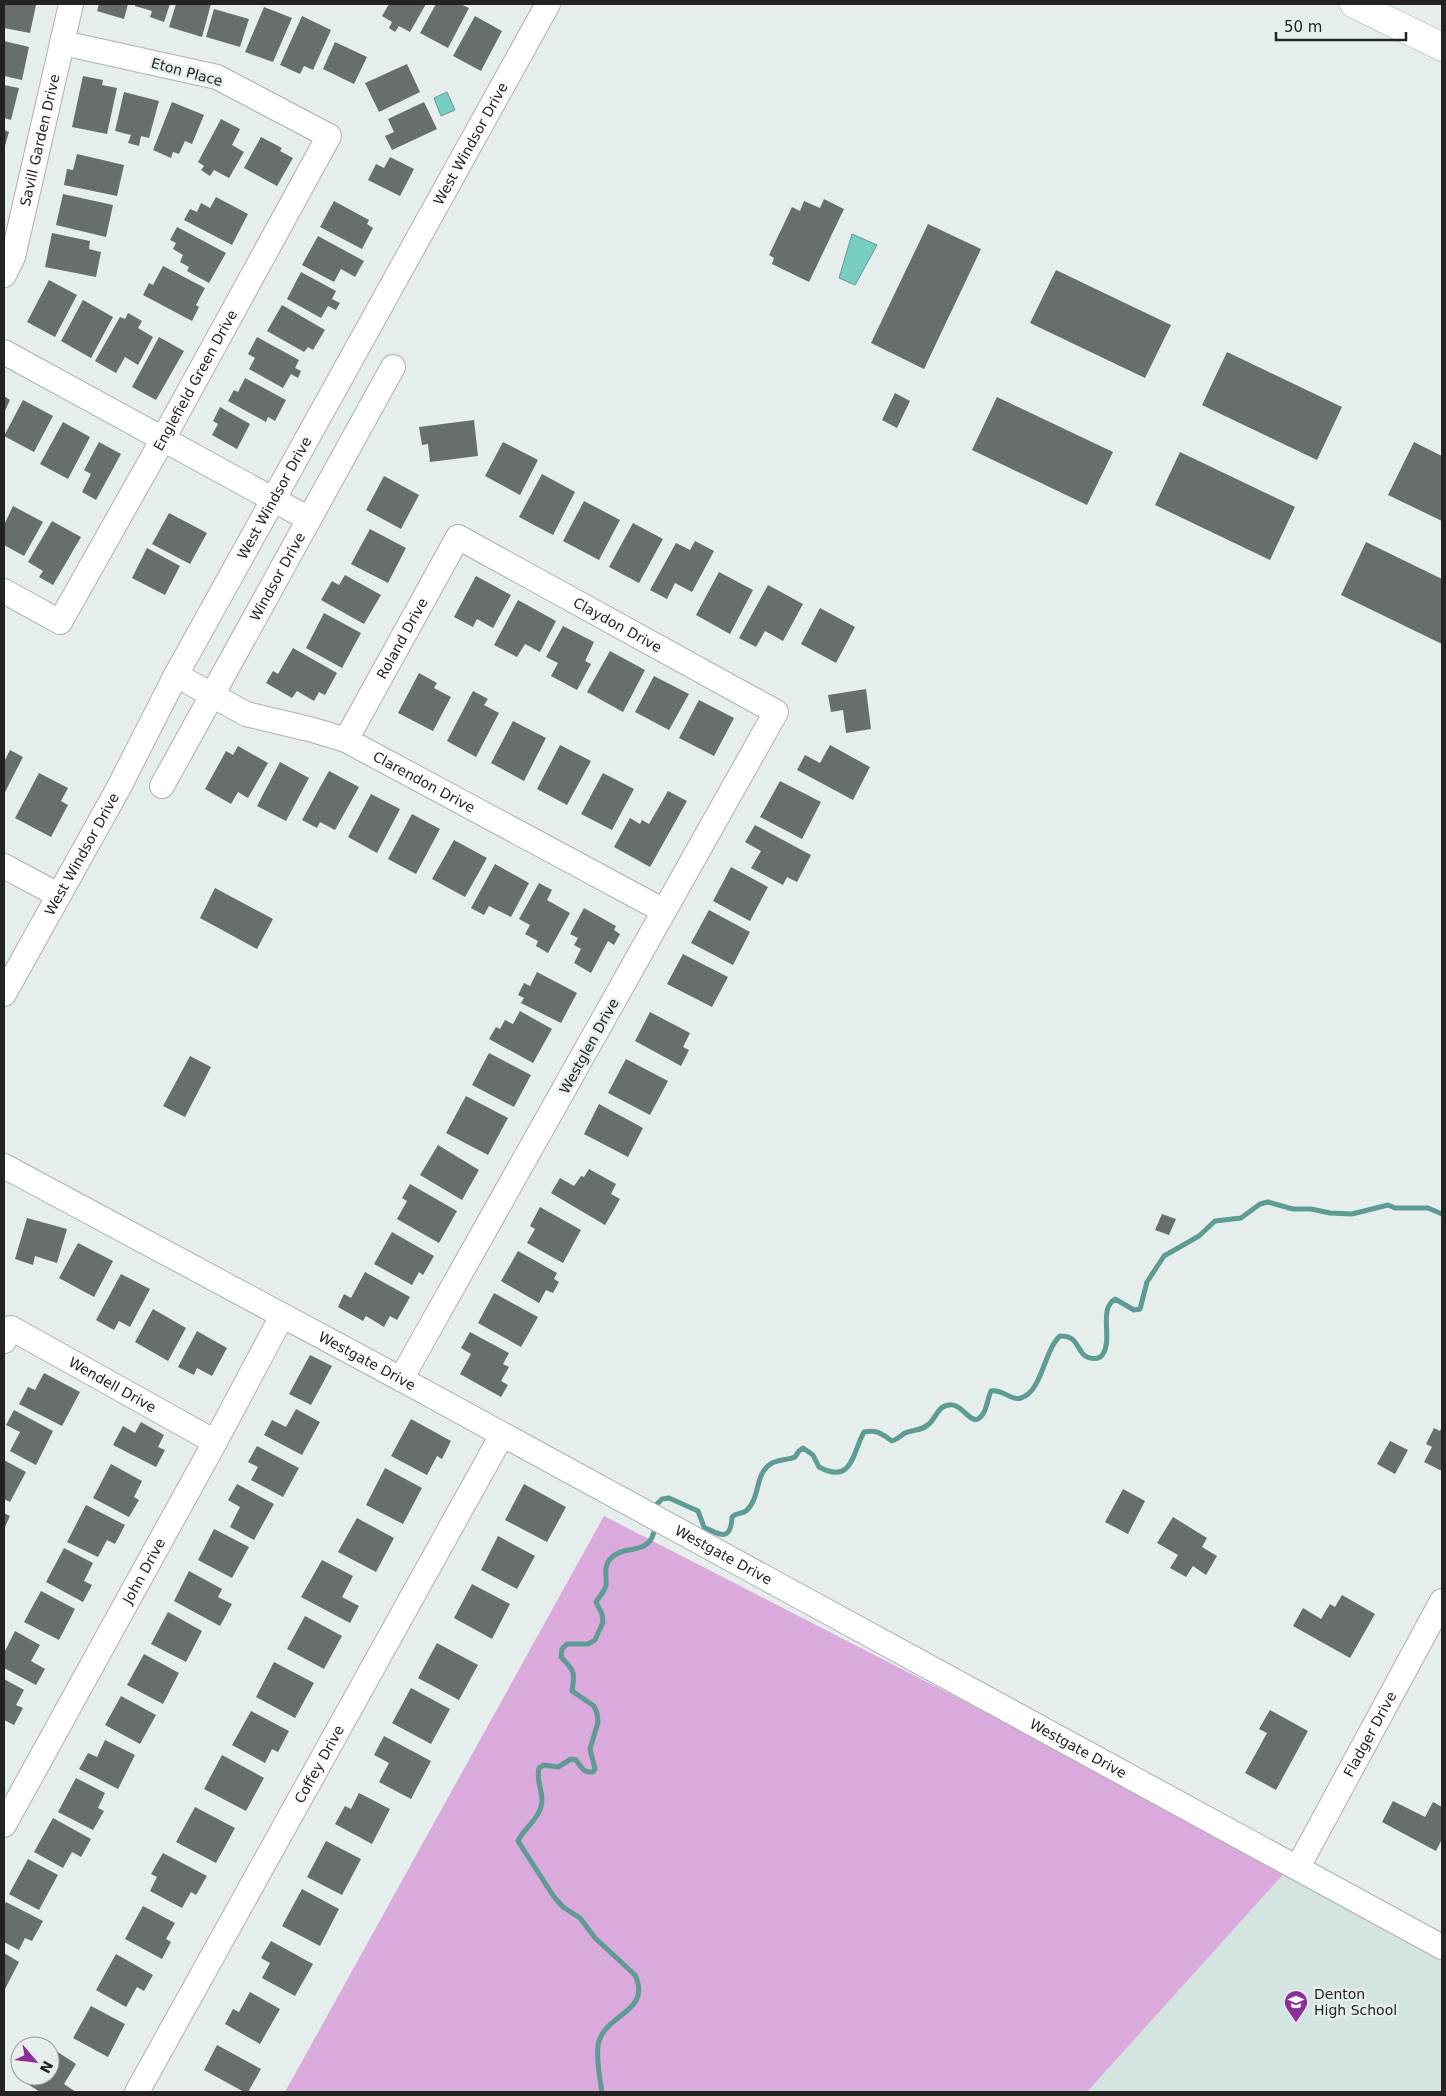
<svg xmlns="http://www.w3.org/2000/svg" width="1446" height="2096" font-family="'DejaVu Sans',sans-serif">
  <rect width="100%" height="100%" fill="#e6eeed"/>
  <path fill="#d3e4e1" d="M1289,1868L1442,1954V2092H1087Z"/>
  <path fill="#d9aadb" d="M604,1516L1289,1868L1087,2092H285Z"/>
  <path fill="#78cec3" stroke="#5e9b93" d="M447,92L455,110L441,116L434,98Z
    M852,234L877,245L855,285L839,278Z"/>
  <g fill="none" stroke-linecap="round" stroke-linejoin="round">
    <path stroke="#5e9b93" stroke-width="5" d="M655,1509L656,1505L662,1499L669,1498L698,1511L704,1527C721,1536 731,1541 732,1517C736,1513 741,1514 746,1511C761,1498 754,1473 772,1463C780,1459 788,1460 795,1457L799,1451L803,1448L813,1455L819,1467C853,1485 852,1453 864,1432C876,1429 882,1434 892,1441C898,1439 900,1436 905,1433C914,1429 923,1431 930,1423C937,1416 938,1406 949,1405C962,1403 969,1423 978,1419C987,1414 987,1399 991,1391C1003,1389 1011,1401 1021,1398C1042,1392 1044,1350 1060,1336C1076,1336 1075,1344 1083,1354C1088,1359 1099,1361 1103,1354C1113,1338 1098,1310 1115,1299L1134,1310L1140,1309L1147,1282L1164,1256L1199,1236L1215,1221L1241,1218L1260,1204L1268,1202L1293,1209H1311L1330,1213L1352,1214L1388,1205L1395,1208H1428L1442,1214
      M602,2092C600,2080 595,2054 599,2041C607,2014 652,2011 635,1975L595,1938L580,1918L563,1907L554,1897L518,1841C525,1826 541,1819 542,1800C542,1789 536,1780 539,1768L544,1765L558,1767L571,1759L576,1760C581,1767 583,1773 593,1772L595,1769L590,1749L598,1722L597,1713L594,1706L572,1691C575,1673 575,1671 561,1657L562,1649L567,1644H588L595,1640L603,1622L602,1614L596,1602C599,1597 605,1591 606,1585C607,1576 603,1567 610,1559C625,1543 647,1557 654,1532"/>
  </g>
  <path fill="#676e6d" d="M4,4L36,5L30,33L4,28Z
    M99,4H128L124,19L97,11Z
    M135,4H170L164,22L150,17L152,11L135,6Z
    M176,4H211L202,37L169,27Z
    M389,4H426L410,32L399,26L395,32L389,28L392,22L382,16Z
    M436,4H460L469,8L448,48L420,33Z
    M264,7L292,18L273,62L245,52Z
    M214,9L249,19L240,47L206,37Z
    M302,16L331,30L313,70L304,66L300,74L280,65Z
    M475,16L502,31L481,71L453,56Z
    M4,41L29,47L22,80L4,76Z
    M335,42L367,57L354,84L323,69Z
    M407,64L420,92L379,112L365,83Z
    M83,76L103,80L102,85L117,88L107,134L72,127Z
    M4,85L19,88L11,120L4,118Z
    M124,92L159,101L149,138L141,136L139,146L128,143L131,135L115,131Z
    M172,102L204,115L192,144L185,141L179,154L173,152L171,158L153,150Z
    M424,102L437,129L392,150L385,136L394,132L388,119Z
    M221,119L240,129L232,145L244,152L229,178L214,170L210,176L201,170L204,166L198,162Z
    M4,130L9,132L4,149Z
    M261,137L282,148L280,151L293,158L277,186L244,168Z
    M77,154L124,165L117,196L64,185L67,169L73,170Z
    M390,157L414,169L400,196L368,180L376,164L384,168Z
    M63,194L113,205L106,237L56,225Z
    M216,197L248,214L232,245L184,220L190,209L197,212L201,203L210,208Z
    M824,199L844,209L809,282L772,264L774,258L769,255L792,207L800,211L804,201L820,208Z
    M334,201L369,220L367,224L373,228L362,249L320,227Z
    M928,224L981,249L924,369L871,343Z
    M177,227L226,253L209,283L187,271L189,267L180,262L183,255L173,249L176,243L170,240Z
    M52,233L90,241L89,249L101,252L96,277L45,267Z
    M318,236L364,261L355,277L341,269L334,282L302,265Z
    M163,266L205,288L196,305L199,307L192,321L143,295L149,283L153,285Z
    M1056,270L1171,325L1145,378L1030,323Z
    M301,272L336,291L332,299L340,303L336,310L328,306L321,318L287,299Z
    M49,280L77,295L55,337L27,322Z
    M83,300L113,317L91,358L61,341Z
    M282,305L325,330L313,350L308,347L304,352L267,331Z
    M128,313L142,321L138,328L153,337L138,365L125,357L116,373L95,361L120,317L125,319Z
    M159,337L184,351L156,400L132,387Z
    M257,337L299,360L295,368L301,371L298,378L291,374L283,388L249,369L255,358L248,354Z
    M1227,352L1342,407L1317,460L1202,405Z
    M245,378L286,400L275,421L268,417L266,422L228,401L234,390L238,392Z
    M895,393L910,401L897,428L882,420Z
    M4,396L10,400L4,413Z
    M997,397L1113,452L1087,505L972,450Z
    M23,400L53,416L34,452L4,436Z
    M220,407L250,424L237,449L212,435L218,424L213,421Z
    M474,420L478,456L430,462L428,444L422,445L419,427Z
    M63,422L90,437L68,479L40,464Z
    M99,442L121,454L96,500L82,492L91,474L84,470Z
    M503,442L538,460L520,495L485,476Z
    M1414,442L1442,456V521L1388,495Z
    M1180,452L1295,507L1270,560L1155,505Z
    M542,474L575,492L553,535L519,517Z
    M384,476L419,495L401,529L366,510Z
    M584,501L620,520L599,560L563,541Z
    M13,506L43,522L24,556L4,545V525Z
    M169,513L207,533L190,564L152,544Z
    M52,521L81,537L53,585L39,577L43,571L28,562Z
    M633,523L663,539L639,583L609,567Z
    M370,529L406,548L388,583L351,564Z
    M695,541L714,551L692,592L675,583L667,599L650,590L676,543L690,550Z
    M1366,542L1442,579V644L1341,595Z
    M147,548L180,566L165,595L132,578Z
    M719,572L753,590L730,634L696,615Z
    M345,575L381,595L364,624L321,600L332,581L339,585Z
    M476,576L511,595L493,628L477,619L473,627L454,617Z
    M768,585L803,604L783,641L765,631L756,647L739,638Z
    M518,600L556,621L540,652L525,644L517,657L494,645Z
    M820,608L855,627L836,663L801,644Z
    M324,613L361,633L342,668L306,648Z
    M563,626L594,642L585,661L591,664L577,690L551,676L558,663L546,657Z
    M293,648L337,673L325,695L319,692L314,701L297,691L292,698L266,683L273,671L278,674Z
    M610,651L645,670L623,712L587,692Z
    M419,673L437,683L434,688L451,697L433,731L398,713Z
    M654,676L689,694L669,730L635,712Z
    M866,689L871,729L846,733L843,710L831,712L828,695Z
    M473,691L488,699L484,705L499,713L476,757L447,741Z
    M699,700L734,718L714,756L679,738Z
    M513,721L546,738L524,781L491,763Z
    M560,745L591,761L567,805L537,789Z
    M830,745L870,767L853,800L797,770L805,755L820,763Z
    M238,746L268,763L248,798L238,792L231,804L205,789L226,751L233,755Z
    M10,750L23,757L4,794V762Z
    M280,762L309,778L286,821L257,806Z
    M329,771L359,787L335,830L320,822L317,828L302,820Z
    M39,773L68,788L61,801L68,805L51,837L15,818Z
    M603,773L634,789L612,830L581,814Z
    M780,781L821,802L802,839L760,817Z
    M668,791L687,801L650,867L614,847L630,818L640,824L642,820L649,824Z
    M371,794L400,809L377,853L348,837Z
    M412,814L440,829L416,874L388,859Z
    M755,825L811,855L797,882L787,877L783,885L751,868L761,851L745,842Z
    M454,840L487,858L465,897L432,879Z
    M495,864L529,883L511,917L489,906L484,915L471,908Z
    M731,867L768,887L750,921L713,901Z
    M539,883L552,890L547,900L570,913L548,953L536,946L538,941L525,934L530,925L519,919Z
    M215,888L273,919L257,949L200,918Z
    M584,908L616,926L614,930L620,934L614,945L608,941L591,973L574,963L581,949L574,945L578,938L570,934Z
    M709,910L750,932L733,965L691,943Z
    M683,954L728,977L712,1007L667,984Z
    M537,972L577,993L561,1023L521,1003L524,998L518,995L524,983L530,986Z
    M520,1011L552,1029L533,1063L489,1039L496,1027L500,1029L505,1020L513,1024Z
    M650,1012L690,1033L683,1047L689,1050L681,1066L635,1041Z
    M489,1053L531,1075L514,1107L472,1085Z
    M190,1056L211,1067L185,1117L163,1106Z
    M626,1059L668,1081L650,1115L608,1093Z
    M466,1096L508,1118L488,1155L446,1133Z
    M599,1104L643,1128L628,1157L584,1134Z
    M438,1145L479,1170L462,1200L420,1175Z
    M589,1169L616,1184L611,1194L620,1199L605,1225L551,1193L560,1178L574,1186L581,1176L584,1177Z
    M410,1184L457,1211L439,1243L397,1219L407,1201L402,1198Z
    M540,1207L581,1230L563,1263L527,1243L535,1229L530,1226Z
    M1162,1214L1176,1219L1169,1235L1155,1230Z
    M27,1218L67,1229L57,1263L35,1256L33,1265L15,1259Z
    M392,1232L434,1256L423,1275L419,1272L412,1285L374,1264Z
    M78,1243L113,1261L94,1297L59,1278Z
    M518,1251L557,1273L554,1279L559,1282L553,1293L546,1290L539,1303L501,1281Z
    M365,1272L410,1297L397,1320L390,1316L384,1327L366,1316L363,1321L338,1307L344,1294L351,1298Z
    M121,1274L150,1289L130,1327L119,1321L114,1330L96,1320Z
    M494,1293L538,1317L521,1347L478,1323Z
    M153,1309L186,1328L168,1361L135,1342Z
    M197,1331L227,1348L212,1376L197,1368L194,1375L178,1367Z
    M470,1332L509,1353L503,1364L509,1367L501,1381L508,1385L501,1397L460,1374L471,1354L461,1348Z
    M310,1355L332,1366L311,1405L289,1394Z
    M44,1373L80,1392L62,1426L19,1404L28,1387L35,1390Z
    M296,1409L320,1422L302,1455L264,1435L272,1420L286,1427Z
    M14,1410L53,1431L36,1465L10,1451L20,1432L6,1425Z
    M411,1419L451,1441L442,1459L437,1456L427,1475L391,1456Z
    M141,1422L164,1435L158,1447L165,1450L156,1467L113,1445L123,1426L135,1433Z
    M1442,1426V1471L1424,1462L1432,1447L1426,1444L1434,1428L1440,1431Z
    M1390,1441L1408,1450L1395,1474L1377,1464Z
    M257,1446L299,1468L283,1497L251,1480L258,1467L248,1462Z
    M4,1460L26,1472L10,1502L4,1499Z
    M111,1464L142,1481L134,1497L139,1500L129,1517L93,1498Z
    M385,1468L422,1488L403,1524L366,1505Z
    M237,1484L274,1504L254,1540L230,1527L240,1507L228,1500Z
    M524,1484L566,1507L547,1542L505,1520Z
    M1123,1489L1145,1501L1128,1534L1105,1522Z
    M86,1505L125,1525L115,1544L107,1540L98,1557L67,1542Z
    M4,1513L10,1516L4,1529Z
    M1173,1517L1207,1538L1202,1547L1217,1556L1206,1575L1193,1566L1186,1577L1170,1568L1178,1555L1157,1543Z
    M357,1518L394,1538L376,1572L338,1552Z
    M214,1529L249,1547L232,1578L198,1560Z
    M498,1536L535,1556L517,1589L481,1570Z
    M64,1548L93,1563L84,1581L92,1585L83,1602L46,1582Z
    M322,1560L353,1576L342,1597L359,1606L350,1623L301,1597Z
    M189,1571L222,1589L218,1597L232,1604L220,1626L174,1601Z
    M472,1584L510,1604L492,1639L454,1618Z
    M41,1591L75,1609L59,1640L24,1622Z
    M1342,1595L1375,1614L1350,1658L1293,1626L1303,1608L1321,1619L1330,1604L1335,1607Z
    M168,1612L202,1631L186,1662L151,1644Z
    M305,1616L342,1636L324,1669L287,1649Z
    M15,1631L40,1645L31,1661L45,1669L36,1685L4,1668V1653Z
    M437,1643L478,1665L459,1700L418,1678Z
    M144,1654L179,1673L163,1704L127,1685Z
    M274,1662L314,1683L295,1718L256,1697Z
    M4,1679L24,1690L16,1705L23,1708L14,1725L4,1720Z
    M411,1688L450,1709L431,1744L392,1723Z
    M121,1696L156,1715L140,1744L105,1725Z
    M1270,1710L1308,1731L1276,1790L1245,1773L1267,1733L1259,1729Z
    M251,1711L289,1731L278,1752L272,1749L265,1763L232,1745Z
    M384,1736L431,1761L411,1799L379,1782L389,1763L374,1755Z
    M105,1740L135,1755L118,1789L79,1769L88,1753L97,1757Z
    M222,1755L264,1778L246,1811L204,1789Z
    M76,1778L105,1793L98,1808L104,1811L93,1830L58,1812Z
    M359,1793L390,1809L372,1844L335,1824L345,1806L351,1809Z
    M1393,1801L1425,1817L1433,1802L1442,1807V1839L1436,1851L1382,1822Z
    M195,1807L235,1828L216,1863L176,1842Z
    M53,1818L91,1839L81,1857L72,1852L63,1868L34,1852Z
    M326,1841L361,1859L342,1895L307,1877Z
    M163,1853L207,1876L196,1895L191,1892L182,1908L150,1891L157,1877L151,1874Z
    M28,1859L58,1875L39,1910L9,1894Z
    M302,1889L339,1909L320,1946L282,1926Z
    M6,1902L43,1921L32,1941L25,1938L19,1950L4,1942V1906Z
    M143,1906L175,1923L166,1939L171,1942L162,1959L125,1939Z
    M271,1941L313,1964L295,1996L262,1978L270,1963L261,1958Z
    M4,1953L19,1962L4,1991Z
    M116,1954L153,1975L144,1991L137,1987L126,2007L96,1990Z
    M250,1992L280,2009L260,2044L225,2024L233,2009L239,2012Z
    M91,2006L125,2024L108,2057L73,2038Z
    M217,2045L261,2069L248,2092H244L204,2070Z
    M50,2047L76,2064L64,2084L76,2092H40L23,2081L26,2076H50Z"/>
  <g fill="none" stroke-linecap="round" stroke-linejoin="round">
    <g stroke="#a9b0af" stroke-width="26">
      <g id="minor">
        <path id="s1" d="M4,275L13,257L71,4"/>
        <path d="M4,352L309,519"/>
        <path id="s2" d="M4,591L60,622L163,439L329,136L217,77L63,43"/>
        <path id="s3" d="M176,675L246,714L313,730L346,740L664,911"/>
        <path id="s4" d="M346,740L458,537L776,712L401,1379"/>
        <path id="s5" d="M162,786L393,367"/>
        <path d="M4,866L58,895"/>
        <path id="s6" d="M4,994L118,789L176,675L548,4"/>
        <path id="s7" d="M4,1166L401,1379L1442,1947"/>
        <path id="s8" d="M4,1341L11,1328L215,1442"/>
        <path id="s9" d="M4,1825L215,1442L282,1316"/>
        <path id="s10" d="M1298,1867L1442,1601"/>
        <path id="s11" d="M137,2092L502,1435"/>
      </g>
    </g>
    <g stroke="#a9b0af" stroke-width="29">
      <path id="major" d="M1354,4L1442,47"/>
    </g>
    <use href="#minor" stroke="#fff" stroke-width="24"/>
    <use href="#major" stroke="#fff" stroke-width="28"/>
  </g>
  <defs>
    <g id="school-pin" transform="scale(1.25)"><path d="M0 17L-7.5 6A9.5 9.5 0 1 1 7.5 6Z" fill="#8f2e96" stroke="#e6eeed"/><path d="M0-5L7-2L0 1L-7-2ZM-4 1L0 2.5L4 1V4Q0 6-4 4Z" fill="#fff"/></g>
  </defs>
  <g fill-rule="evenodd">
    <use href="#school-pin" x="1296" y="2002"/>
  </g>
  <g text-anchor="middle" stroke-width="5" stroke-linejoin="round" paint-order="stroke">
    <g font-size="14" fill="#222424" stroke="#e6eeed">
      <text transform="translate(187 72) rotate(15)" y="5">Eton Place</text>
      <text dy="5" stroke="none"><textPath href="#s1" startOffset="140">Savill Garden Drive</textPath></text>
      <text dy="5" stroke="none"><textPath href="#s6" startOffset="970">West Windsor Drive</textPath></text>
      <text dy="5" stroke="none"><textPath href="#s2" startOffset="341">Englefield Green Drive</textPath></text>
      <text dy="5" stroke="none"><textPath href="#s6" startOffset="565">West Windsor Drive</textPath></text>
      <text dy="5" stroke="none"><textPath href="#s5" startOffset="239">Windsor Drive</textPath></text>
      <text dy="5" stroke="none"><textPath href="#s4" startOffset="414">Claydon Drive</textPath></text>
      <text dy="5" stroke="none"><textPath href="#s4" startOffset="116">Roland Drive</textPath></text>
      <text dy="5" stroke="none"><textPath href="#s3" startOffset="272">Clarendon Drive</textPath></text>
      <text dy="5" stroke="none"><textPath href="#s6" startOffset="160">West Windsor Drive</textPath></text>
      <text transform="translate(589 1046) rotate(-61)" y="5">Westglen Drive</text>
      <text dy="5" stroke="none"><textPath href="#s7" startOffset="412">Westgate Drive</textPath></text>
      <text dy="5" stroke="none"><textPath href="#s8" startOffset="131">Wendell Drive</textPath></text>
      <text dy="5" stroke="none"><textPath href="#s7" startOffset="818">Westgate Drive</textPath></text>
      <text dy="5" stroke="none"><textPath href="#s9" startOffset="290">John Drive</textPath></text>
      <text dy="5" stroke="none"><textPath href="#s10" startOffset="151">Fladger Drive</textPath></text>
      <text dy="5" stroke="none"><textPath href="#s7" startOffset="1222">Westgate Drive</textPath></text>
      <text dy="5" stroke="none"><textPath href="#s11" startOffset="375">Coffey Drive</textPath></text>
    </g>
    <g font-size="14" fill="#222424" stroke="#e6eeed" text-anchor="start">
      <text x="1314" y="1999">Denton<tspan x="1314" dy="16">High School</tspan></text>
    </g>
  </g>
  <rect width="1446" height="2096" fill="none" stroke="#222424" stroke-width="10"/>
  <g transform="translate(35 2061) rotate(118)"><circle r="24" fill="#e6eeed" stroke="#989d9d"/>
  <path d="M0-4L9 19L0 12L-9 19Z" fill="#8f2e96"/>
  <text y="-8" font-size="14" font-weight="bold" text-anchor="middle" fill="#222424">N</text>
  </g>
  <path d="M1276 32v8h130v-8" fill="none" stroke="#222424" stroke-width="2.5"/>
  <text x="1284" y="32" font-size="15" fill="#222424" stroke="#e6eeed" stroke-width="4" paint-order="stroke">50 m</text>
</svg>
